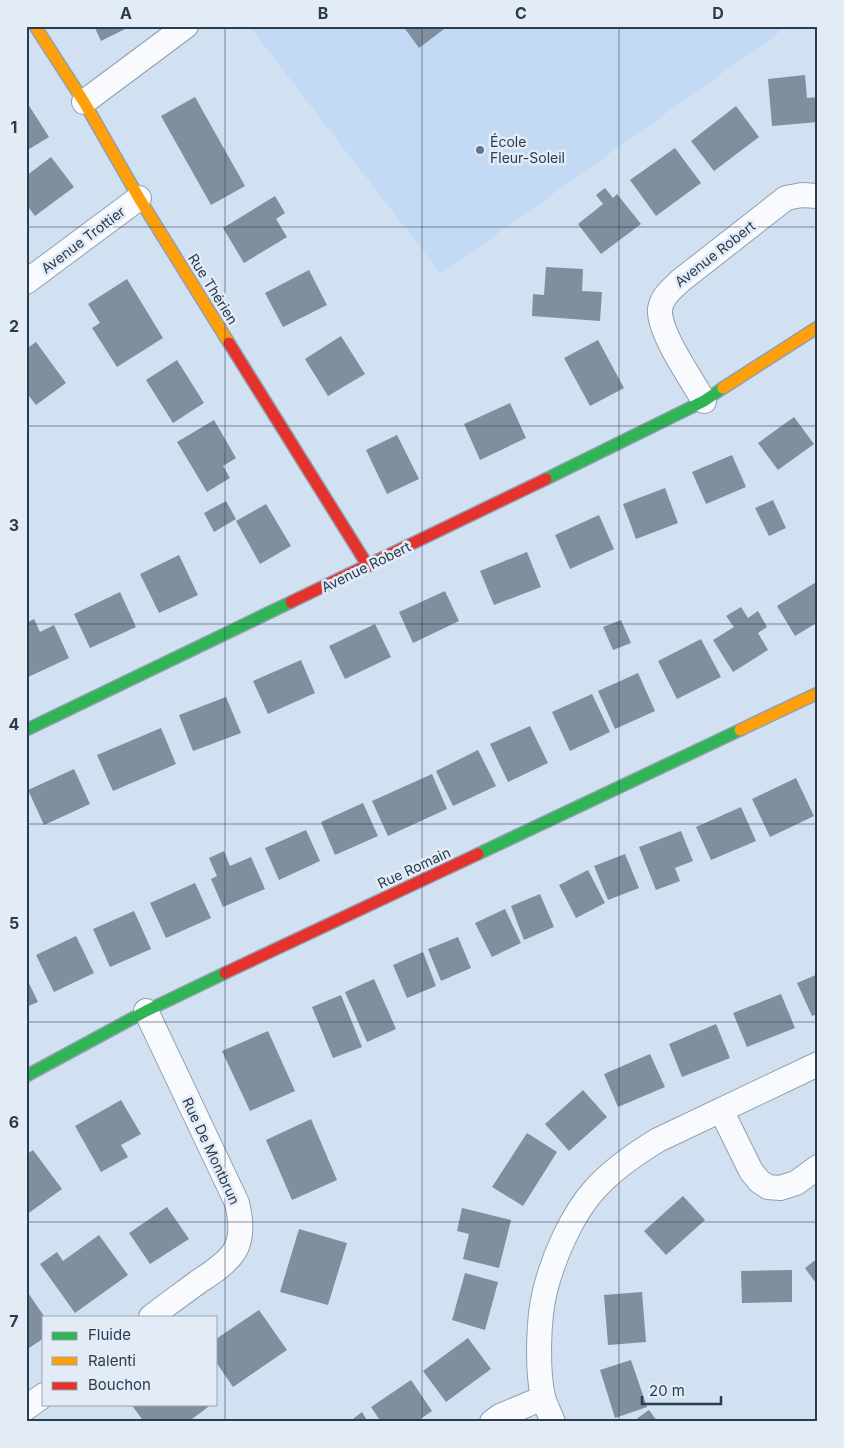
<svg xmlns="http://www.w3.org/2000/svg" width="844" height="1448" font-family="Inter,sans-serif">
  <rect width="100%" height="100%" fill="#d1e1f2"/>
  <path fill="#c2daf4" d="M249,26H788L441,274Z"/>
  <path fill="#808f9e" d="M94,26H131L101,41Z
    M403,26H448L419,48Z
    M805,75L807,98L818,97V122L772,126L768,79Z
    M195,97L245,186L211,205L161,116Z
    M26,101L49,137L26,151Z
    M736,106L759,137L714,171L691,141Z
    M675,148L701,183L656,216L630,180Z
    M51,157L74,187L35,216L26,204V176Z
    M605,188L613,198L617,194L641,224L601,254L578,224L603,204L596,195Z
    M275,196L285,213L276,219L287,237L244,263L223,228Z
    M546,267L583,269L582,291L602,292L600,321L532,316L533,294L544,295Z
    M309,270L327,305L283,327L265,293Z
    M127,279L163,338L117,367L92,328L100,323L88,304Z
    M341,336L365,374L328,396L305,359Z
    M598,340L624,388L590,406L564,358Z
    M36,342L66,383L36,405L26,392V349Z
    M177,360L204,403L173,423L146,380Z
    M510,403L526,438L480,460L464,424Z
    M794,417L814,444L778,470L758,443Z
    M214,420L236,458L223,466L230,478L207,492L177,442Z
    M397,435L419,479L387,494L366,450Z
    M732,455L746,487L706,504L692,472Z
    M665,488L678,523L636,539L623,504Z
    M773,500L786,528L769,536L755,508Z
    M226,501L236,519L214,532L204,513Z
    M266,504L291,546L260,564L236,521Z
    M599,515L614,549L570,569L555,535Z
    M527,552L541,587L494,605L480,571Z
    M179,555L198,595L159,613L140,574Z
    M818,581V622L795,636L777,606Z
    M445,591L459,621L413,643L399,612Z
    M120,592L136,627L90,648L74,614Z
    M741,607L748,618L758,611L767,627L758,633L768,650L733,672L713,640L734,627L726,616Z
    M34,619L40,632L54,625L69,658L26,678V623Z
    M621,620L631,643L613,650L603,627Z
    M375,624L391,657L345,679L329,646Z
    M701,639L721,677L677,699L658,661Z
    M301,660L315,693L268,714L253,681Z
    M638,673L655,711L615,729L598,691Z
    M592,694L610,732L570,751L552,712Z
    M226,697L241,733L193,751L179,715Z
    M530,726L548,763L508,782L490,744Z
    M161,728L176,764L113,791L97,755Z
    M478,750L496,786L453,806L436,771Z
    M74,769L90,804L44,825L28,790Z
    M432,774L447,809L388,836L372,801Z
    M796,778L814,816L770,837L752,799Z
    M363,803L378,836L335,855L321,822Z
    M741,807L756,841L711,860L696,827Z
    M306,830L320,861L279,880L265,848Z
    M681,831L693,861L675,868L680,881L656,890L639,847Z
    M224,851L230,866L251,857L265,889L223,907L211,879L217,876L209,858Z
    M625,854L639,888L608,900L594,866Z
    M588,870L605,903L576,918L559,885Z
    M195,883L211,918L166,938L150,903Z
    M540,894L554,927L524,940L511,906Z
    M505,909L521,943L492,957L475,923Z
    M134,911L151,949L110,967L93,929Z
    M76,936L94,973L54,992L36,955Z
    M458,937L471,968L441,981L428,949Z
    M423,952L436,986L407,998L393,965Z
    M818,974V1014L812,1016L797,983Z
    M26,977L38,1002L26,1007Z
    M374,979L396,1029L367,1042L345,992Z
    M781,994L795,1028L747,1047L733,1013Z
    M341,995L362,1047L333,1058L312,1007Z
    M716,1024L730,1058L682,1077L669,1044Z
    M268,1031L295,1091L250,1111L222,1051Z
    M650,1054L665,1087L618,1107L604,1074Z
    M583,1090L607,1117L569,1151L545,1124Z
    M121,1100L141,1134L121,1145L128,1157L101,1172L75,1126Z
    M311,1119L337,1180L292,1200L266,1140Z
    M527,1133L557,1152L523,1206L492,1187Z
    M33,1150L62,1189L26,1215V1155Z
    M683,1196L705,1220L666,1255L644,1231Z
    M167,1207L189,1239L150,1264L129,1233Z
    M462,1208L511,1220L499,1268L463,1259L469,1234L457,1231Z
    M299,1229L347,1243L328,1305L280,1292Z
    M99,1235L128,1275L75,1313L40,1264L57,1252L63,1261Z
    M818,1258V1286L805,1268Z
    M792,1270V1302L742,1303L741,1271Z
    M465,1273L498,1282L485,1330L452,1320Z
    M26,1290L44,1316V1338L26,1350Z
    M642,1292L646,1342L608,1345L604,1295Z
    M259,1310L287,1350L233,1387L216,1362V1339Z
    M468,1338L491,1369L446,1402L423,1371Z
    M631,1360L647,1407L615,1418L600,1370Z
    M411,1380L432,1411L416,1422H381L371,1407Z
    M131,1404H212L188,1422H144Z
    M649,1410L658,1422H632Z
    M362,1412L368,1422H349Z"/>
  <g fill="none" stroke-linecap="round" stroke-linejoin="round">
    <g stroke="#90a0af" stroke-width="26">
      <path id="street" d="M84,102L186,26
        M26,282L139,198
        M704,401C692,380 658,332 660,309C662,296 672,289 680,281L786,198L802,195L818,196
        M146,1011L237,1203C241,1219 243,1238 234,1252C225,1265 210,1274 198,1282C182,1294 166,1305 151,1317
        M721,1110L751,1171L759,1181L768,1187L780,1188L796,1183L818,1167
        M26,1408L44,1395
        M492,1422L500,1416L543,1398
        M553,1422C550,1414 545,1405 543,1397C537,1370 538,1318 545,1291C553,1258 572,1214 595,1189C613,1169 635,1154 658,1140L818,1064"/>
    </g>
    <g stroke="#90a0af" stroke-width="14">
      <path id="fast" d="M546,479L704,401L723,388
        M26,730L291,602
        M478,854L740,730
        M26,1076L146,1011L225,973"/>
    </g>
    <g stroke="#90a0af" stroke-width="14">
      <path id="slow" d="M35,26L84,102L139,198L229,343
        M723,388L818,327
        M740,730L818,693"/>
    </g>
    <g stroke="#90a0af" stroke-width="14">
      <path id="jam" d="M229,343L368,566
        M291,602L546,479
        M225,973L478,854"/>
    </g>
    <use href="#street" stroke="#f8fafd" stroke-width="24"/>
    <use href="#fast" stroke="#30b455" stroke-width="11"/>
    <use href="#slow" stroke="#ff9f0a" stroke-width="11"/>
    <use href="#jam" stroke="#e5322d" stroke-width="11"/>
  </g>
  <path fill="none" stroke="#293c50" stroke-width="1" stroke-opacity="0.55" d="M225,26V1422M422,26V1422M619,26V1422M26,227H818M26,426H818M26,624H818M26,824H818M26,1022H818M26,1222H818"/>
  <circle fill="#647689" stroke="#e2ebf6" stroke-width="2" cx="480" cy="150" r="5"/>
  <g text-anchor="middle" stroke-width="5" stroke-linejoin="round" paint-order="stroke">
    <g font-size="14" fill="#293c50" stroke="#e2ebf6" text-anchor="start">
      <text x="490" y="147">École<tspan x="490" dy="16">Fleur-Soleil</tspan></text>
    </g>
    <g font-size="14" fill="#293c50" stroke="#e2ebf6">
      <text transform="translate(83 240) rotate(-37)" y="5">Avenue Trottier</text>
      <text transform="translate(715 254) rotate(-38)" y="5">Avenue Robert</text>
      <text transform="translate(213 289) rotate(58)" y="5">Rue Thérien</text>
      <text transform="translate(366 567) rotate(-26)" y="5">Avenue Robert</text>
      <text transform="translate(414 868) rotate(-25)" y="5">Rue Romain</text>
      <text transform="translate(211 1151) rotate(65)" y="5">Rue De Montbrun</text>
    </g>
  </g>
  <rect width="844" height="1448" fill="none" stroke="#e2ebf6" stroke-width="55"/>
  <rect x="42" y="1316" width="175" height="90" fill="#e2ebf6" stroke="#98a5b4"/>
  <rect x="52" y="1332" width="25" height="8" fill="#30b455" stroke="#98a5b4"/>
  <text x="88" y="1340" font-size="15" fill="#293c50">Fluide</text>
  <rect x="52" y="1357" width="25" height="8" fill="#ff9f0a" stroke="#98a5b4"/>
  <text x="88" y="1366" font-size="15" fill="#293c50">Ralenti</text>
  <rect x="52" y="1382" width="25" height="8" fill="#e5322d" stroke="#98a5b4"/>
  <text x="88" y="1390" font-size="15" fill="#293c50">Bouchon</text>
  <path d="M642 1396v8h79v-8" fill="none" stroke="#293c50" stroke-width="2.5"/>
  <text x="649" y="1396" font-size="15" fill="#293c50" stroke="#e2ebf6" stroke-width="4" paint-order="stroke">20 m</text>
  <rect x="28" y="28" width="788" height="1392" fill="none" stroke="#293c50" stroke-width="2"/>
  <g font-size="16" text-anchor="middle" font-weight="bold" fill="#293c50">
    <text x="126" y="19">A</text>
    <text x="323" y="19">B</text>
    <text x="521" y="19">C</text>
    <text x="718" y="19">D</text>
    <text x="14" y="133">1</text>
    <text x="14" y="332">2</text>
    <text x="14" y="531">3</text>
    <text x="14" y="730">4</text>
    <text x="14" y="929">5</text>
    <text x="14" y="1128">6</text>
    <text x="14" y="1327">7</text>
  </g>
</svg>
